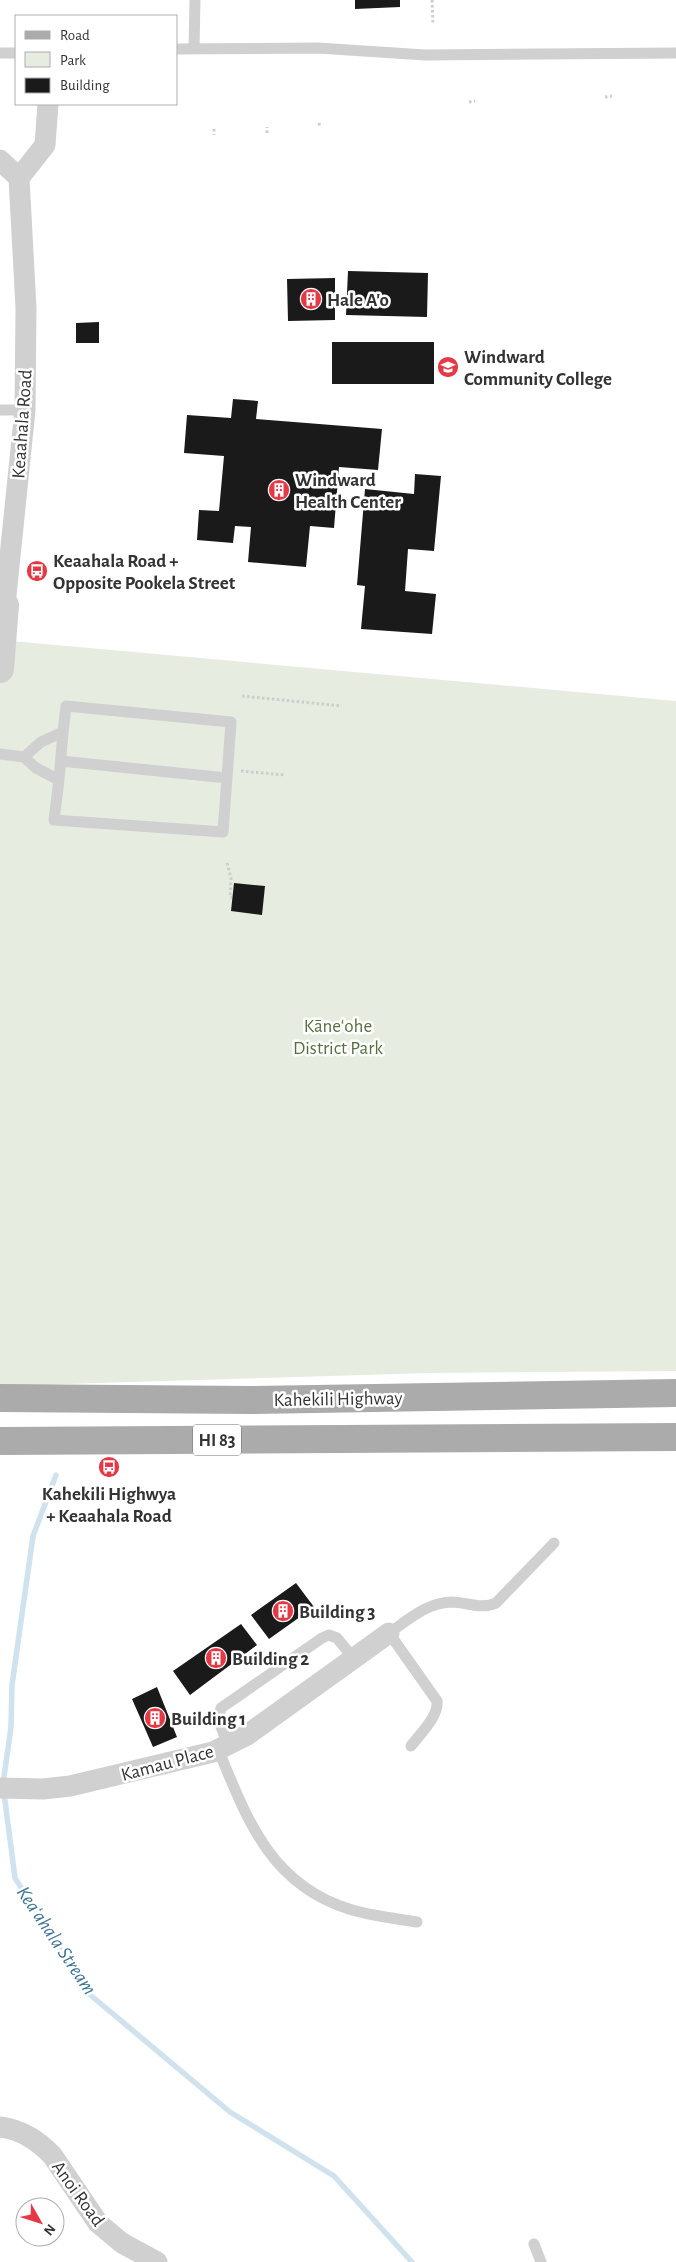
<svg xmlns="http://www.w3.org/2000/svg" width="676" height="2262" font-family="'Alegreya Sans',sans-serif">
  <rect width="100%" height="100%" fill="#fff"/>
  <path fill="#e6ecdf" d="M0,640L676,701V1371L429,1373L0,1386Z"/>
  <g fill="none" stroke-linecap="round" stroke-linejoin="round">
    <path stroke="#cfe2ee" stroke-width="5.5" d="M3,1784L11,1727L12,1685L33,1536L56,1475
      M4,1793L15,1878L88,1993L230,2112L334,2176L412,2262"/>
  </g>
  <path fill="#1a1a1a" d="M355,0H400V7L355,9Z
    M348,271L428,273L427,317L346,315Z
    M335,278V320L288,321L287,279Z
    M99,322V343H76V323Z
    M332,342H434V384H332Z
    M233,399L258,401L256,419L382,429L378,470L339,467L334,528L310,526L306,567L248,562L251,527L235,526L233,543L197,540L199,510L219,511L224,456L184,453L187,415L231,418Z
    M415,474L441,476L434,551L408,549L405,591L436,594L432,634L361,629L365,586L357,585L365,489L414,494Z
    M234,883L265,886L262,915L231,911Z
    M296,1583L314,1607L269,1639L251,1615Z
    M241,1624L257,1645L190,1695L173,1671Z
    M157,1687L177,1737L153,1747L132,1699Z"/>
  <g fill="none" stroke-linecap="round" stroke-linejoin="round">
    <path stroke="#cdcdcd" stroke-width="3" stroke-dasharray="2.5 2.5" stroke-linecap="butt" d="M432,0L433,25
      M605,97L612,96
      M469,102L475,101
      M319,123L320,128
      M214,129V135
      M267,133V127
      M242,696L342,706
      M241,771L285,775
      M227,863L231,878L230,897H232"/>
    <path stroke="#d0d0d0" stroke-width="11" d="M194,48L195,0
      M176,49L318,48L425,55L676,53
      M0,53H16
      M0,410H25
      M0,754L24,757L36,768L59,780L54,820L223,832L231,722L66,706L63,732L41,742L24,757
      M61,761L227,778
      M59,780L63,732
      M228,1745L218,1719L221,1708L322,1638L329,1635L337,1638L354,1659
      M411,1746C420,1734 439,1716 437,1701L389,1633C408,1620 426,1603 451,1602C467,1602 481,1610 496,1603L554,1543
      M218,1749C247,1819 270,1884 349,1909C371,1916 394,1918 417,1922
      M534,2244L541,2262"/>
    <path stroke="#d0d0d0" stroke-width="21" d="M0,160L19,178L26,308L25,410L5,605L0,604
      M19,178L45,145L48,104
      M0,1788L43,1789L70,1786L213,1752L247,1735L389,1633
      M0,2127C22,2130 37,2140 52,2155L98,2223L122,2243L157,2262"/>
    <path stroke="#d0d0d0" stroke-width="28" d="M0,669L5,605"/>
    <path stroke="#ababab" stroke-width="28" d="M0,1398L251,1400L676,1393
      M0,1441L676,1437"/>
  </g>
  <defs>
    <g id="building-disc" transform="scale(1.125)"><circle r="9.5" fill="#e63946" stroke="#fff"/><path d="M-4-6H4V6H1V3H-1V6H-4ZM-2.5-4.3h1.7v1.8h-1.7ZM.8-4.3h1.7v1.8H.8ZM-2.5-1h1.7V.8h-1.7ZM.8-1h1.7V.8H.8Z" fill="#fff"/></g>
    <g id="university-disc" transform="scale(1.125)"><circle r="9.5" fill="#e63946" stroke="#fff"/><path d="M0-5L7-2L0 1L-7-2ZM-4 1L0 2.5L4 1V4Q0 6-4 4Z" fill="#fff"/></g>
    <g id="bus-disc" transform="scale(1.125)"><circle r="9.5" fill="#e63946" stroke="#fff"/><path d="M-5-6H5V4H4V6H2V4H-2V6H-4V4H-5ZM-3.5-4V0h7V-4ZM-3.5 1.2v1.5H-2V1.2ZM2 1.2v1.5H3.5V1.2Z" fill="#fff"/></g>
  </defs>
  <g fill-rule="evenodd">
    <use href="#building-disc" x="311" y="299"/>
    <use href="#university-disc" x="448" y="367"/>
    <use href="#building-disc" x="279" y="490"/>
    <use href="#bus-disc" x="37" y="571"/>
    <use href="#bus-disc" x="109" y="1467"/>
    <use href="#building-disc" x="283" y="1611"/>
    <use href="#building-disc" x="216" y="1658"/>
    <use href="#building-disc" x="155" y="1718"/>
  </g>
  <g text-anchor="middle" stroke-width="5" stroke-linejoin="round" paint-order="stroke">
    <rect fill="#fff" stroke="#707070" stroke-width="1" x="193" y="1424.5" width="48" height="31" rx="4"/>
    <g font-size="18" font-weight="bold" fill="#333">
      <text x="217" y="1446">HI 83</text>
    </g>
    <g font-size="19" font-weight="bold" fill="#333" stroke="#fff" text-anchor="start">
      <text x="327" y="306">Hale A'o</text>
      <text x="464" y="363">Windward<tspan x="464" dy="22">Community College</tspan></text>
      <text x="295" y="486">Windward<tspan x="295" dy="22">Health Center</tspan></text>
      <text x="53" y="567">Keaahala Road +<tspan x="53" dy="22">Opposite Pookela Street</tspan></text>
      <text x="109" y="1500" text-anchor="middle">Kahekili Highwya<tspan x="109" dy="22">+ Keaahala Road</tspan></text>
      <text x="299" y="1618">Building 3</text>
      <text x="232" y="1665">Building 2</text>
      <text x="171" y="1725">Building 1</text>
    </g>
    <g font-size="19" fill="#333" stroke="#fff">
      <text transform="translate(21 424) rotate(-86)" y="7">Keaahala Road</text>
      <text transform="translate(338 1398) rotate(-1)" y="7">Kahekili Highway</text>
      <text transform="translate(167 1762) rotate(-15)" y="7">Kamau Place</text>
      <text transform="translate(79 2193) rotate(54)" y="7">Anoi Road</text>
    </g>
    <g font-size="19" fill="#56703f" stroke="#fff">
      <text x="338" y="1032">Kāneʻohe<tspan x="338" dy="22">District Park</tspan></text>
    </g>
    <g font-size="20" font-style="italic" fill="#3f7597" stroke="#fff">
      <text transform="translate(57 1940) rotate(56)" y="7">Keaʻahala Stream</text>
    </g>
  </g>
  <rect x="15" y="15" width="162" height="90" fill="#ffffff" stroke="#adadad"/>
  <rect x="25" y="31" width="25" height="8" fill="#ababab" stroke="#adadad"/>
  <text x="60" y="40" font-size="15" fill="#333333">Road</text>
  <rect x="25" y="52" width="25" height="15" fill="#e6ecdf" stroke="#adadad"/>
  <text x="60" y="65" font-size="15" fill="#333333">Park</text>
  <rect x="25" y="78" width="25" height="15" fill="#1a1a1a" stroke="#adadad"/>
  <text x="60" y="90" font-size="15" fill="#333333">Building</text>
  <g transform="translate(40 2222) rotate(129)"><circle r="24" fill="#ffffff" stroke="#adadad"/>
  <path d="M0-4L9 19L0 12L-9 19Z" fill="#e63946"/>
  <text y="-8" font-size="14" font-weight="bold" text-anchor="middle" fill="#333333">N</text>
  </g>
</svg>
